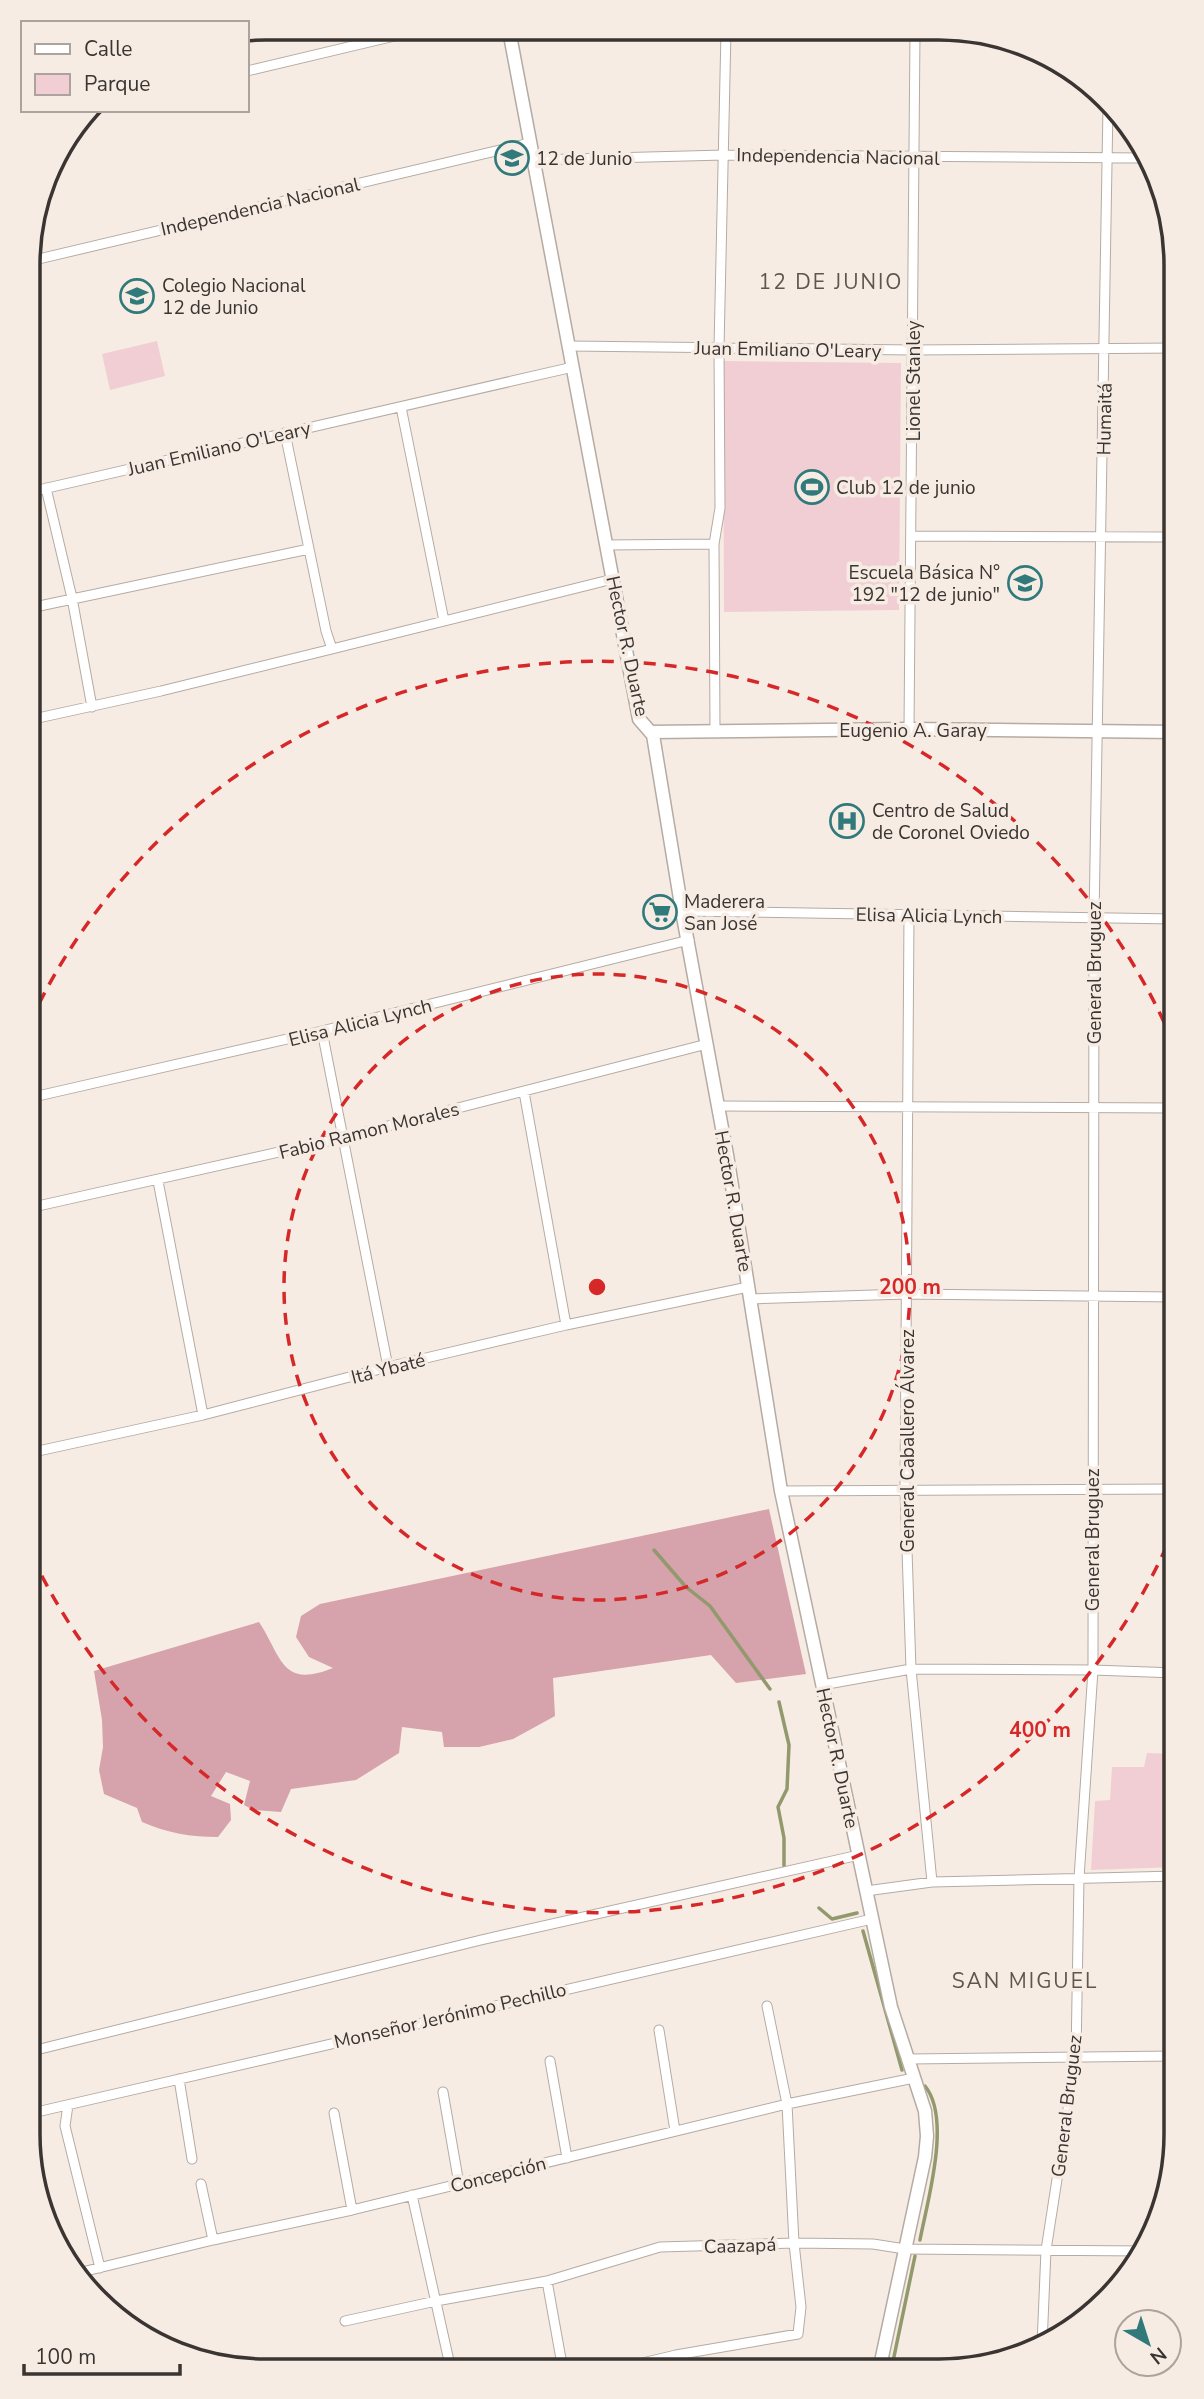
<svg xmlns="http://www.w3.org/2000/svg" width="1204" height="2399" font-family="'Nunito Sans',sans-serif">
  <rect width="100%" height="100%" fill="#f7ece3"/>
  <path fill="#f1ced3" d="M157,341L165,376L110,390L102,354Z
    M723,361L901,363L899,610L724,612Z
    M1147,1753L1176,1754V1867L1091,1870L1095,1801L1110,1800L1112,1767H1144Z"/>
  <path fill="#d6a2ab" d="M769,1509L806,1674L736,1683L711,1655L553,1678L555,1716L513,1739L479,1747H444L442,1732L402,1727L399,1753L356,1780L291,1789L281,1812L253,1810L244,1805L250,1781L226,1772L211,1796L230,1804L231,1820L218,1837C191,1837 167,1833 142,1822L137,1808L104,1794L99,1770L103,1747L102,1720L94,1671L259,1622C282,1657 281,1689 333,1668L309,1657L296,1637L301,1616L320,1604Z"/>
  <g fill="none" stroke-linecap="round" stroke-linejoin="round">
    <path stroke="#91996d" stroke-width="3.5" d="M654,1550L686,1587L710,1606L770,1689
      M779,1702L789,1745L787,1789L778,1807L784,1838V1866
      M819,1908L832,1919L857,1913
      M863,1931L902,2070
      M920,2240C927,2202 952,2119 925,2086
      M891,2371L915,2256"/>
    <g stroke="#b5aba3" stroke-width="11">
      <path id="street" d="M247,71L424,29
        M534,160L724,155L1143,158
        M30,261L530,143
        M569,346L913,350L1176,348
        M401,407L444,621
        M285,433L326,631L332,649L613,579
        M46,488L72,598L92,707
        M30,492L573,367
        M911,536L1176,537
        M606,545L714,544
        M30,608L309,549
        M29,720L161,691L332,649
        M909,729L915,32
        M715,731L714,544L720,508L719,348L726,31
        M682,911L1176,919
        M909,915L905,1491L911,1669L932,1882
        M322,1031L388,1367
        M524,1092L566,1325
        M29,1098L322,1031L689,940
        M718,1106L1176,1108
        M158,1181L203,1415
        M29,1208L341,1138L707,1044
        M750,1299L906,1294L1176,1297
        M29,1453L203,1415L388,1367L566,1325L748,1287
        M781,1491L1176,1489
        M822,1685L911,1669L1093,1670L1176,1673
        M866,1891L932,1882L1176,1876
        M659,2030L675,2131
        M28,2052L481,1940L859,1855
        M908,2059L1175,2056
        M550,2061L567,2158
        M179,2079L192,2159
        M443,2092L459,2184
        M68,2105L65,2126L100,2268
        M334,2113L352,2210
        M28,2114L872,1919
        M201,2184L213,2240
        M412,2195L451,2370
        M82,2272L213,2240L352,2210L787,2104L914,2078
        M547,2281L563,2370
        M345,2321L436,2301L547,2281L660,2247L794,2243L873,2244L905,2249L1143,2251
        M1042,2345L1046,2250L1076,2057L1079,1878L1093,1670L1094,918L1108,106
        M676,2355L679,2370
        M613,2370L676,2355L798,2334L801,2307L794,2243L787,2104L767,2006"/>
    </g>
    <g stroke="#b5aba3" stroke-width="15">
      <path id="secondary" d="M509,30L639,719L653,735L682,911L727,1155L781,1491L891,2007L925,2111L927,2136L925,2157L879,2371
        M650,732L909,729L1176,732"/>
    </g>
    <use href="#street" stroke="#fff" stroke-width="9"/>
    <use href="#secondary" stroke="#fff" stroke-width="12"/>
  </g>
  <g fill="none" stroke="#d62828" stroke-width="3.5" stroke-dasharray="12 9">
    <circle cx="597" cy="1287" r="313"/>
    <path d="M1175 1527A626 626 0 0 1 30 1552M30 1022A626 626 0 0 1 1175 1047"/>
  </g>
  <defs>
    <g id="school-ring" transform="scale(1.75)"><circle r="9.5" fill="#f7ece3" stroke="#317a7c" stroke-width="1.5"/><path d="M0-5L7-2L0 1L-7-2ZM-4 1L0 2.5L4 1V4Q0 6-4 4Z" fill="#317a7c"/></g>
    <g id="stadium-ring" transform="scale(1.75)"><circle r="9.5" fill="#f7ece3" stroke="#317a7c" stroke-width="1.5"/><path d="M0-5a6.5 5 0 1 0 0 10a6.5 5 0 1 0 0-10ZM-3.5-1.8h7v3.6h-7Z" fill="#317a7c"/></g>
    <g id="hospital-ring" transform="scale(1.75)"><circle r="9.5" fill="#f7ece3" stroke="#317a7c" stroke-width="1.5"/><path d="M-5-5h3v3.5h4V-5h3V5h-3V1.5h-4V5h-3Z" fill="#317a7c"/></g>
    <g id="supermarket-ring" transform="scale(1.75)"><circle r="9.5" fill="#f7ece3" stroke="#317a7c" stroke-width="1.5"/><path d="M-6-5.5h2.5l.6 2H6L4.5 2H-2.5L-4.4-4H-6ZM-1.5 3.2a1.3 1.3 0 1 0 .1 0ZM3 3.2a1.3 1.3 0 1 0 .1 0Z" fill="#317a7c"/></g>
  </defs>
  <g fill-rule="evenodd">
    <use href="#school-ring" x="512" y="158"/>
    <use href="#school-ring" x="137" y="296"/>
    <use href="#stadium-ring" x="812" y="487"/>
    <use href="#school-ring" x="1025" y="583"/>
    <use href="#hospital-ring" x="847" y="821"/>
    <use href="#supermarket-ring" x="660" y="912"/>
  </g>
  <g text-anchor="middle" stroke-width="7" stroke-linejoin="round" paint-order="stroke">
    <g font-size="19" fill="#3a3532" stroke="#f7ece3">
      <text transform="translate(838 156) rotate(1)" y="7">Independencia Nacional</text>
      <text transform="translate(260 206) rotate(-13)" y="7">Independencia Nacional</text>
      <text transform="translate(788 349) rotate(1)" y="7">Juan Emiliano O'Leary</text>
      <text transform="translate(913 381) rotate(-90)" y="7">Lionel Stanley</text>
      <text transform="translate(1104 419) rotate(-89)" y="7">Humaitá</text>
      <text transform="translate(219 448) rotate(-13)" y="7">Juan Emiliano O'Leary</text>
      <text transform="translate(628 646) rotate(78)" y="7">Hector R. Duarte</text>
      <text x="913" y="737">Eugenio A. Garay</text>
      <text transform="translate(929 915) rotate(1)" y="7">Elisa Alicia Lynch</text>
      <text transform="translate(1094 973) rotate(-90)" y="7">General Bruguez</text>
      <text transform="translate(360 1022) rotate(-14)" y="7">Elisa Alicia Lynch</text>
      <text transform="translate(369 1130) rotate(-14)" y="7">Fabio Ramon Morales</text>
      <text transform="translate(734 1201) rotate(80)" y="7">Hector R. Duarte</text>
      <text transform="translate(388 1368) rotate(-14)" y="7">Itá Ybaté</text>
      <text transform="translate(907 1441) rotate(-90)" y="7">General Caballero Álvarez</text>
      <text transform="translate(1092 1540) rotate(-90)" y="7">General Bruguez</text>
      <text transform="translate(838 1758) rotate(78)" y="7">Hector R. Duarte</text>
      <text transform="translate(450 2015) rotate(-13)" y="7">Monseñor Jerónimo Pechillo</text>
      <text transform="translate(1066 2106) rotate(-83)" y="7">General Bruguez</text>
      <text transform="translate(498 2174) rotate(-14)" y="7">Concepción</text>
      <text transform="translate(740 2245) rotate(-2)" y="7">Caazapá</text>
    </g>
    <g font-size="19" fill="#3a3532" stroke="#f7ece3" text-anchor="start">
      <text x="536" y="165">12 de Junio</text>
      <text x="162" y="292">Colegio Nacional<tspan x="162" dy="22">12 de Junio</tspan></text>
      <text x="836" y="494">Club 12 de junio</text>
      <text x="1000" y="579" text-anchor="end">Escuela Básica N°<tspan x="1000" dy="22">192 "12 de junio"</tspan></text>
      <text x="872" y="817">Centro de Salud<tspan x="872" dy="22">de Coronel Oviedo</tspan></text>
      <text x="684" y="908">Maderera<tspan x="684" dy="22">San José</tspan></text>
    </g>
    <g font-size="21" letter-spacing="2" fill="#5e554d" stroke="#f7ece3">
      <text x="831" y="289">12 DE JUNIO</text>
      <text x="1025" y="1988">SAN MIGUEL</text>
    </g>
  </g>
  <path d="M0 0H1204V2399H0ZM265 40H939A225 225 0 0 1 1164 265V2134A225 225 0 0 1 939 2359H265A225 225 0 0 1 40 2134V265A225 225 0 0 1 265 40Z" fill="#f7ece3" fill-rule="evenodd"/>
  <path fill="none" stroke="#3a3532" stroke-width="3.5" d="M265 40H939A225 225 0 0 1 1164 265V2134A225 225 0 0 1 939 2359H265A225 225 0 0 1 40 2134V265A225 225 0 0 1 265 40Z"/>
  <circle cx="597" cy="1287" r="10" fill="#d62828" stroke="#f7ece3" stroke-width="3.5"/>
  <g font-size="21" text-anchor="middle" font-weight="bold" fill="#d62828" stroke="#f7ece3" stroke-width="7" stroke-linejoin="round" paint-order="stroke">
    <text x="910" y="1294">200 m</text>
    <text x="1040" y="1737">400 m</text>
  </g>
  <rect x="21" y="21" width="228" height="91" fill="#f7ece3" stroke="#aba39c" stroke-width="2"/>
  <rect x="35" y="44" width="35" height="10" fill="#ffffff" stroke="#aba39c" stroke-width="2"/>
  <text x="84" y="56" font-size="21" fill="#3a3532">Calle</text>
  <rect x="35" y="74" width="35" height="21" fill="#f1ced3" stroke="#aba39c" stroke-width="2"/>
  <text x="84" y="91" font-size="21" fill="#3a3532">Parque</text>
  <g transform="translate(1148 2343) rotate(141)"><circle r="33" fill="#f7ece3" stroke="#aba39c" stroke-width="2"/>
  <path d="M0-5L12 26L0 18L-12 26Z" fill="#317a7c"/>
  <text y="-10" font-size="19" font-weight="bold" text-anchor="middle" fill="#3a3532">N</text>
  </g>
  <path d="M24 2364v10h156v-10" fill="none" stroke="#3a3532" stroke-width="3.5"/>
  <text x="35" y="2364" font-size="21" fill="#3a3532" stroke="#f7ece3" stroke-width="5" paint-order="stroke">100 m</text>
</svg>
